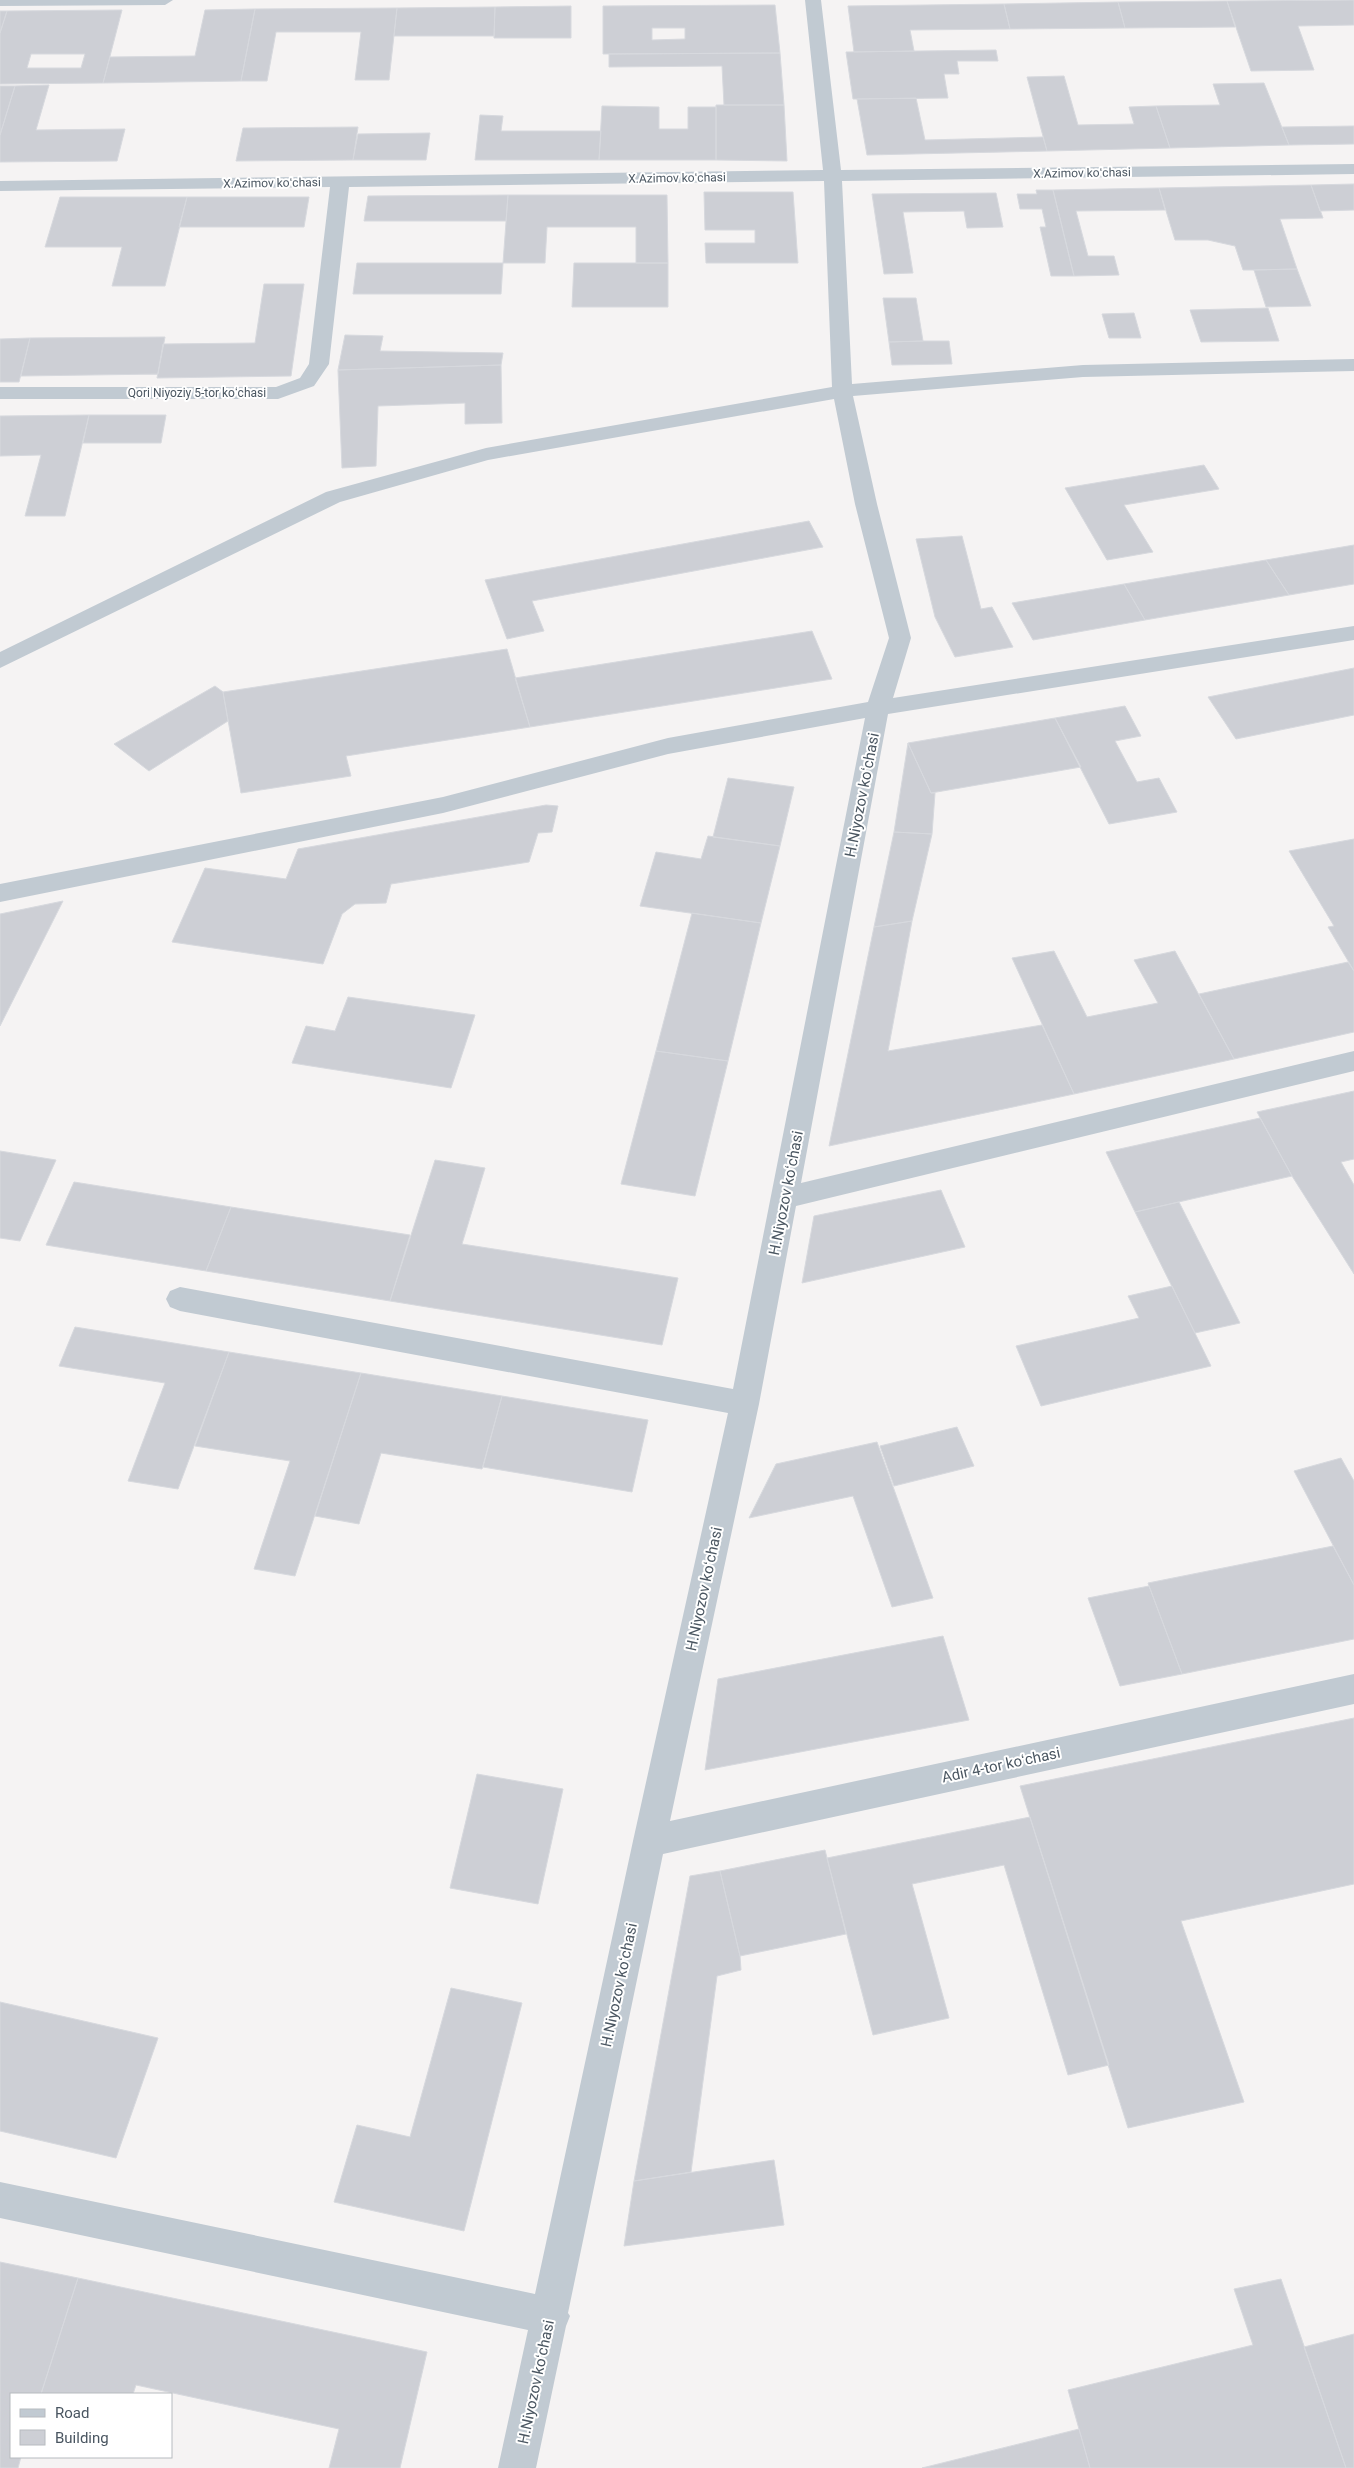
<svg xmlns="http://www.w3.org/2000/svg" width="1354" height="2468" font-family="Roboto,sans-serif">
  <rect width="100%" height="100%" fill="#f5f3f3"/>
  <path fill="#cdcfd5" stroke="#d7d9de" fill-rule="evenodd" d="M1354,0V25L1298,26L1314,70L1251,71L1227,1Z
    M1227,1L1235,27L1125,28L1118,2Z
    M1118,2L1125,28L1010,29L1004,4Z
    M1004,4L1010,29L910,30L914,51L854,52L848,6Z
    M775,5L780,53L603,54V6ZM652,28H685V39L652,40Z
    M571,6V38H494L495,7Z
    M495,7L494,36H394L397,8Z
    M397,8L389,80H355L361,32H276L267,81H241L255,9Z
    M255,9L241,81L103,83L110,57L195,56L205,10Z
    M122,10L103,83L0,84V33L7,11ZM31,54H85L81,68H27Z
    M0,11H7L0,33Z
    M996,50L998,61H957L959,74H944L948,98L853,99L846,52Z
    M780,53L784,105H724L722,66L609,67V54Z
    M1064,76L1078,125L1134,124L1129,107L1156,106L1170,148L1047,151L1027,77Z
    M1264,83L1289,145L1170,148L1156,106L1220,105L1213,84Z
    M49,85L36,130L125,129L117,161L0,162V135L15,86Z
    M0,86H15L0,135Z
    M916,98L925,140L1043,137L1047,151L867,155L857,99Z
    M716,105H784L787,161L716,160Z
    M602,106L659,107V129H688V107H716V160H599Z
    M480,115L503,116L501,131H601L599,160H475Z
    M1354,126V144L1289,145L1282,127Z
    M358,127L353,160L236,161L243,128Z
    M430,133L426,160H353L358,134Z
    M1354,184V210L1320,211L1311,185Z
    M1311,185L1323,218L1280,219L1297,269L1254,270H1243L1235,246L1208,240H1175L1159,188Z
    M1159,188L1165,210L1076,211L1088,256H1114L1119,275L1074,276L1053,190Z
    M1036,190H1053L1074,276H1051L1040,227H1046L1042,209H1020L1017,194H1037Z
    M704,192H793L798,263H706L705,243H755V230H705Z
    M996,193L1003,227L967,228L964,211L903,212L913,273L884,274L872,194Z
    M508,195H667L668,263H636V227H547L545,263H503Z
    M508,195L506,221H364L368,196Z
    M60,197H187L165,286H112L122,247H45Z
    M187,197H309L304,227H179Z
    M357,263H503L501,294H353Z
    M574,263H668V307H572Z
    M1297,269L1311,306L1266,307L1254,270Z
    M264,284H304L291,376L157,378L163,344L255,343Z
    M883,298H916L923,341L889,342Z
    M1268,308L1279,341L1201,342L1190,310Z
    M1134,313L1141,338H1109L1102,314Z
    M345,335L383,336L380,351L503,353L501,365L338,370Z
    M165,337L158,374L21,376L30,338Z
    M30,338L19,382H0V339Z
    M923,341H949L952,364L892,365L889,342Z
    M501,365L502,423L465,424V403L378,406L376,466L342,468L338,370Z
    M89,415H166L161,443H83Z
    M89,415L65,516H25L41,455L0,456V416Z
    M1204,465L1219,489L1124,505L1153,552L1107,560L1065,488Z
    M809,521L823,547L532,601L544,631L507,639L485,580Z
    M962,536L981,609L992,607L1013,647L955,657L935,617L916,539Z
    M1354,545V584L1289,595L1266,560Z
    M1266,560L1289,595L1145,620L1124,584Z
    M1124,584L1145,620L1033,640L1012,603Z
    M812,631L832,679L530,727L515,678Z
    M507,649L530,727L346,756L351,776L241,793L223,692Z
    M1354,668V715L1236,739L1208,697Z
    M215,686L223,692L228,721L149,771L114,744Z
    M1125,706L1141,736L1115,741L1137,782L1159,778L1177,812L1109,824L1055,718Z
    M1055,718L1081,767L931,793L908,743Z
    M908,743L931,793H935L932,834L894,832Z
    M728,778L794,787L780,846L713,837Z
    M546,805L558,806L552,832L538,833L529,862L391,884L386,903L355,904L342,914L323,964L172,942L205,868L286,879L298,849Z
    M894,832L932,834L912,921L874,927Z
    M708,836L780,846L761,923L640,906L656,852L701,859Z
    M1354,839V971L1328,927L1334,926L1289,851Z
    M63,901L0,1026V914Z
    M692,913L761,923L728,1061L656,1051Z
    M912,921L888,1051L1042,1025L1074,1094L829,1146L874,927Z
    M1054,951L1087,1017L1158,1003L1134,960L1175,951L1234,1059L1074,1094L1012,958Z
    M1348,962L1354,971V1032L1234,1059L1199,994Z
    M348,997L475,1015L451,1088L292,1063L306,1026L335,1031Z
    M656,1051L728,1061L695,1196L621,1184Z
    M1354,1091V1159L1341,1162L1354,1185V1274L1292,1176L1257,1112Z
    M1260,1118L1292,1176L1135,1212L1106,1152Z
    M0,1151L56,1160L20,1241L0,1238Z
    M435,1160L485,1168L462,1244L678,1278L662,1345L390,1301Z
    M74,1182L231,1207L206,1271L46,1245Z
    M941,1190L965,1247L802,1283L814,1216Z
    M1179,1202L1240,1323L1195,1333L1135,1212Z
    M231,1207L410,1235L390,1301L206,1271Z
    M1172,1286L1211,1366L1041,1406L1016,1346L1139,1318L1128,1296Z
    M75,1327L229,1352L178,1489L128,1481L165,1383L59,1366Z
    M229,1352L361,1373L295,1576L254,1569L290,1461L195,1446Z
    M361,1373L502,1396L482,1469L381,1453L359,1524L315,1516Z
    M502,1396L648,1420L632,1492L483,1467Z
    M957,1427L974,1466L894,1486L880,1446Z
    M877,1442L933,1598L892,1607L853,1496L749,1518L776,1464Z
    M1341,1458L1354,1481V1585L1294,1471Z
    M1333,1546L1354,1585V1639L1182,1674L1148,1583Z
    M1149,1586L1182,1674L1120,1686L1088,1598Z
    M943,1636L969,1720L705,1770L718,1679Z
    M1354,1718V1884L1181,1921L1244,2102L1128,2128L1020,1786Z
    M477,1774L563,1789L538,1904L450,1888Z
    M1030,1817L1109,2065L1068,2075L1004,1865L912,1884L949,2018L873,2035L827,1858Z
    M825,1850L846,1934L740,1956L720,1871Z
    M720,1871L740,1956L741,1970L717,1976L691,2172L634,2181L690,1876Z
    M451,1988L522,2003L464,2231L334,2202L357,2125L410,2137Z
    M0,2002L158,2038L116,2158L0,2131Z
    M774,2160L784,2225L624,2246L634,2181Z
    M0,2262L78,2278L41,2394H11V2457H21L18,2468H0Z
    M78,2278L427,2352L400,2468H329L339,2429L136,2385L133,2394H41Z
    M1281,2279L1346,2468H1090L1068,2390L1253,2345L1234,2289Z
    M1354,2334V2468H1346L1304,2347Z
    M1079,2429L1090,2468H922Z"/>
  <g fill="none" stroke-linecap="round" stroke-linejoin="round">
    <path fill="#c1cad2" fill-rule="evenodd" d="M0,0H173L165,5L0,6Z"/>
    <path fill="#c1cad2" fill-rule="evenodd" d="M805,0H821L841,170L1354,164V174L842,181L852,384L1083,365L1354,359V371L1083,377L853,396L877,504L911,638L893,698L1354,626V640L888,714L801,1183L1354,1051V1071L796,1206L759,1404L670,1821L1354,1674V1704L663,1854L568,2313L570,2316L566,2326L536,2468H498L528,2330L0,2218V2182L535,2294L633,1841L728,1413L180,1311L170,1307L166,1299L170,1291L180,1287L733,1389L865,718L668,754L443,813L0,902V884L443,797L668,738L868,702L889,638L855,504L834,399L488,460L340,502L0,668V652L326,492L486,448L832,387L824,181L349,187L329,364L314,386L278,399H0V387H276L300,378L309,364L330,187L0,191V181L823,170Z"/>
  </g>
  <g text-anchor="middle" stroke-width="4" stroke-linejoin="round" paint-order="stroke">
    <g font-size="12" fill="#4a5661" stroke="#fff">
      <text transform="translate(1082 173) rotate(-1)" y="4">X.Azimov koʻchasi</text>
      <text transform="translate(677 178) rotate(-1)" y="4">X.Azimov koʻchasi</text>
      <text transform="translate(272 183) rotate(-1)" y="4">X.Azimov koʻchasi</text>
      <text x="197" y="397">Qori Niyoziy 5-tor koʻchasi</text>
    </g>
    <g font-size="15" fill="#4a5661" stroke="#fff">
      <text transform="translate(862 795) rotate(-79)" y="5">H.Niyozov koʻchasi</text>
      <text transform="translate(786 1193) rotate(-79)" y="5">H.Niyozov koʻchasi</text>
      <text transform="translate(704 1589) rotate(-78)" y="5">H.Niyozov koʻchasi</text>
      <text transform="translate(1001 1765) rotate(-12)" y="5">Adir 4-tor koʻchasi</text>
      <text transform="translate(619 1985) rotate(-78)" y="5">H.Niyozov koʻchasi</text>
      <text transform="translate(536 2382) rotate(-78)" y="5">H.Niyozov koʻchasi</text>
    </g>
  </g>
  <rect x="10" y="2393" width="162" height="65" fill="#ffffff" stroke="#b7bbc0"/>
  <rect x="20" y="2409" width="25" height="8" fill="#c1cad2" stroke="#b7bbc0"/>
  <text x="55" y="2418" font-size="15" fill="#4a5661">Road</text>
  <rect x="20" y="2430" width="25" height="15" fill="#cdcfd5" stroke="#b7bbc0"/>
  <text x="55" y="2443" font-size="15" fill="#4a5661">Building</text>
</svg>
